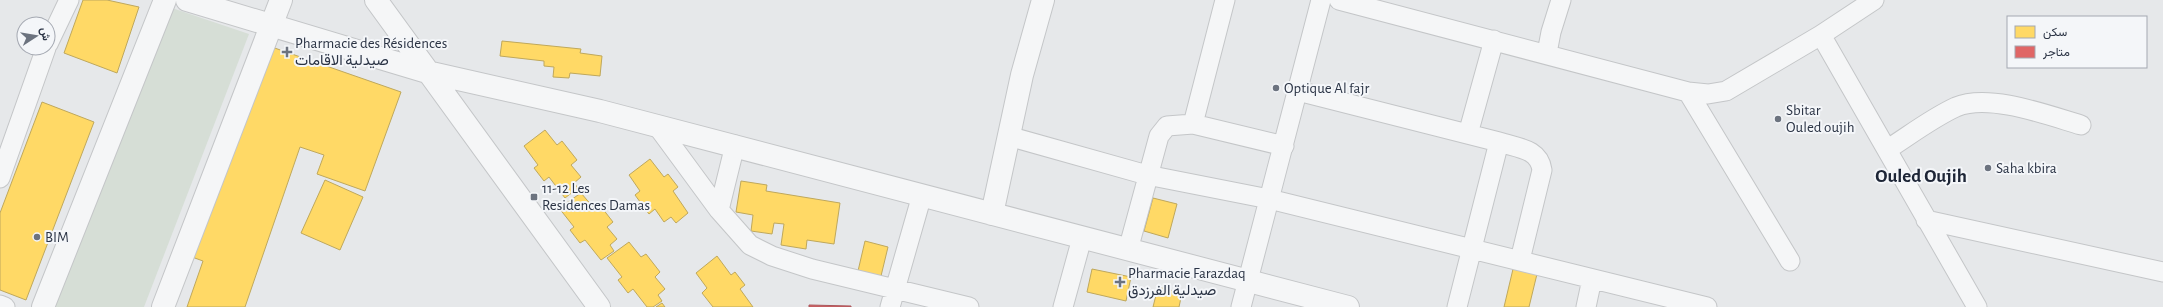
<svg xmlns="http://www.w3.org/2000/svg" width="2163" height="307" font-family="'Alegreya Sans',Vazirmatn,sans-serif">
  <rect width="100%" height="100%" fill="#e6e8ea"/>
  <path fill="#d6ded6" d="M169,7L249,34L144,307H47Z"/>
  <path fill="#ffd966" stroke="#bfa85c" d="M83,0H107L139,7L117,73L64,53Z
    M502,41L581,49L580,53L602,56L600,76L570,73L569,78L553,77L554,67L544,66V61L500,56Z
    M266,45L401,92L365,191L317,174L324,155L300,147L245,307H187L203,261L192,257Z
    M42,102L94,122L26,300L0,290V213Z
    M545,130L557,145L562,141L577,160L571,165L581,177L574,183L578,188L565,198L549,177L544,181L534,168L538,165L524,146Z
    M650,159L664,177L668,174L678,187L673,191L688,213L676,223L671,217L664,222L655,209L649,214L635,195L640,191L629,175Z
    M325,180L363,197L340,250L301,233Z
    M741,181L767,185L766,191L840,203L834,244L807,240L806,249L781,245L784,224L774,223L772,234L751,231L753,215L736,212Z
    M581,193L593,207L599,204L613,222L607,227L617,239L610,245L614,251L601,260L585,240L580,243L570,230L574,227L559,208Z
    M1153,198L1177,204L1168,238L1144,231Z
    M865,241L888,247L881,276L858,271Z
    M629,242L641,257L646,254L660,272L655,277L665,289L658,295L662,301L653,307H647L633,289L628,293L618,280L622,277L607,258Z
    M717,256L731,275L735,272L745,285L740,289L753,307H713L702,293L707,288L696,273Z
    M1092,269L1131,277L1126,301L1087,292Z
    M1513,269L1537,274L1529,307H1504Z
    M1158,287L1182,293L1179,307H1153Z
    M662,303L665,307H656Z"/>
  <path fill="#e06666" stroke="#aa575c" d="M809,305L851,306V307H809Z"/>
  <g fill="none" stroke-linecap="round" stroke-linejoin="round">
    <g stroke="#c4c6c8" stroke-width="21">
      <path id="minor" d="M1339,0L1688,92L1708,94L1726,91L1821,35L1874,0
        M1821,35L1977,307
        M48,44L69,0
        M1547,53L1551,32L1561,0
        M1298,91L1499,142C1517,148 1539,148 1542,170L1520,260
        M1688,92L1790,261
        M1193,124L1225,0
        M658,127L719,210L750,245L772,256L812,269L969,307
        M1468,134L1494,40
        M1008,136L1147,175L1269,199L1707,307
        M1888,149C1910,135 1932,118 1956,107C1989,93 2047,115 2081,125
        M0,178L46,48
        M719,210L735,145
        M1926,220L2163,272
        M1128,250L1159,136L1167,126L1193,124L1284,146
        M0,305L5,307
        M890,307L922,195
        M1063,307L1082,238
        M1241,307L1321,0
        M1457,307L1499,142
        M1586,307L1592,279"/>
    </g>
    <g stroke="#c4c6c8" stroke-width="24">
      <path id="tertiary" d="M187,0L427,72L600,111L1348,307
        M376,0L599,307
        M992,214L1022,75L1043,0
        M43,307L165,0
        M163,307L281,0"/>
    </g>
    <use href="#minor" stroke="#f5f6f7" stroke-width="19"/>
    <use href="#tertiary" stroke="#f5f6f7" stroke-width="22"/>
  </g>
  <g fill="#6c737f" stroke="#f4f6f9" stroke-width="1.5">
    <path d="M285 46h4v4h4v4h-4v4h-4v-4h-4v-4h4z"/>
    <circle cx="1276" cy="88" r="4"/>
    <circle cx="1778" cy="119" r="4"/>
    <circle cx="1988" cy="168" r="4"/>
    <rect x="530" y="193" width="8" height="8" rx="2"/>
    <circle cx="37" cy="237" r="4"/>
    <path d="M1118 276h4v4h4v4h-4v4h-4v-4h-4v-4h4z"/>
  </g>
  <g text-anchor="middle" stroke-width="4" stroke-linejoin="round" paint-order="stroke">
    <g font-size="15" fill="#2b3445" stroke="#f4f6f9" text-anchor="start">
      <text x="295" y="48">Pharmacie des Résidences<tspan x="295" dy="17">صيدلية الاقامات</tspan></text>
      <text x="1284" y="93">Optique Al fajr</text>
      <text x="1786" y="115">Sbitar<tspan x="1786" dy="17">Ouled oujih</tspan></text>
      <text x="1996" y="173">Saha kbira</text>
      <text x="542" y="193">11-12 Les<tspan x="542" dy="17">Residences Damas</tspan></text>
      <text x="45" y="242">BIM</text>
      <text x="1128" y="278">Pharmacie Farazdaq<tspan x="1128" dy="17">صيدلية الفرزدق</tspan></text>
    </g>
    <g font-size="19" font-weight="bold" fill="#1d2536" stroke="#f4f6f9">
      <text x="1921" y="182">Ouled Oujih</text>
    </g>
  </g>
  <rect x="2007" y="16" width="140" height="52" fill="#f4f6f9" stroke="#a4a8b1"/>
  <rect x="2015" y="26" width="20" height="12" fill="#ffd966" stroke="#a4a8b1"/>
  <text x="2043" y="36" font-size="12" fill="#2b3445">سكن</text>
  <rect x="2015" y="46" width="20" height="12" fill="#e06666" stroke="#a4a8b1"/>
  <text x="2043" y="56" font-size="12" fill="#2b3445">متاجر</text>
  <g transform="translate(36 36) rotate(78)"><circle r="19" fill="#f4f6f9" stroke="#a4a8b1"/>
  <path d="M0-3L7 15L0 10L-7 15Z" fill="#6c737f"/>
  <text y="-6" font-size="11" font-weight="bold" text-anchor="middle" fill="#2b3445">ش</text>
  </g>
</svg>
